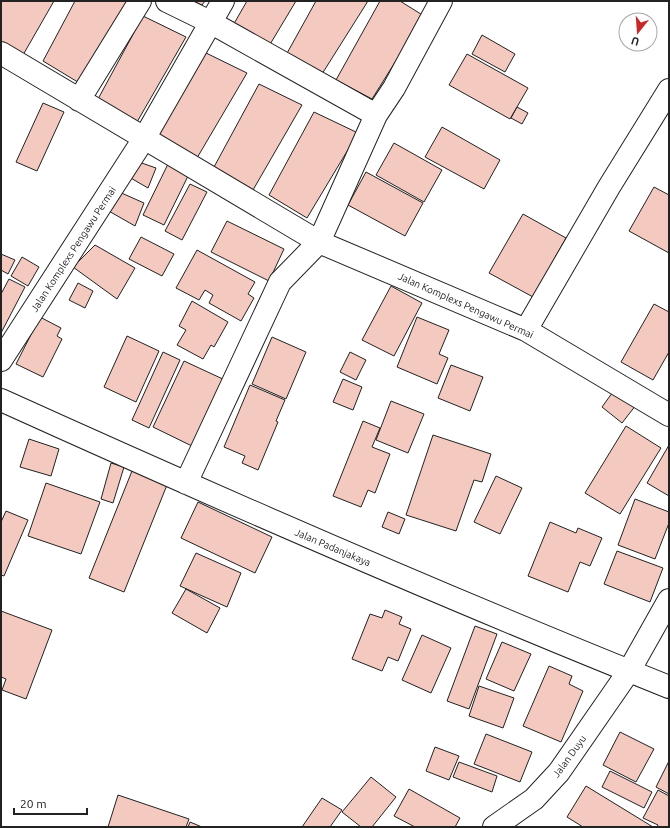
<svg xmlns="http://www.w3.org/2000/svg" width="670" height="828" font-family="Ubuntu,sans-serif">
  <rect width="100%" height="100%" fill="#fff"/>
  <path fill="#f3c9c0" stroke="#222" d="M1,1H54L23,55L1,42Z
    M75,1H130L81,84L43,61Z
    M193,1H205L202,5Z
    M247,1H296L269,46L232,27Z
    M316,1H368L322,74L286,55Z
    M380,1H400L424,16L372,99L336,80Z
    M143,16L186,37L137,122L98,99Z
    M482,35L515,54L505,72L472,54Z
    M204,52L247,73L197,158L159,135Z
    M467,54L528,88L510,119L449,85Z
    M259,84L302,105L253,190L214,167Z
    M43,103L64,112L37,171L16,162Z
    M517,107L528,113L522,124L511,118Z
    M314,112L358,133L307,218L269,195Z
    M442,127L500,160L484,189L425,157Z
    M394,143L442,170L424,202L376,175Z
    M136,161L156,168L148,188L129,177Z
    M168,164L189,174L164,225L143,215Z
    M366,172L423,203L405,236L348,205Z
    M190,184L207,192L182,240L165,231Z
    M654,187L669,195V253L629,231Z
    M117,191L144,203L135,226L107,210Z
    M523,214L566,238L533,297L489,273Z
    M227,221L284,249L269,281L211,252Z
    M141,237L174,254L162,276L129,259Z
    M95,245L135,268L117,299L73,267Z
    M197,250L255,282L248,294L254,298L241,321L209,303L213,295L205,290L199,300L176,288Z
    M1,254L15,260L8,274L1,270Z
    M22,257L39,267L28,286L11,276Z
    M9,279L25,287L1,333V294Z
    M78,283L93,291L85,308L69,300Z
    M391,286L422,303L394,356L362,340Z
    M192,301L228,322L214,347L211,345L203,359L177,345L186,330L179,326Z
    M654,304L669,312V352L653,380L621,362Z
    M40,317L61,328L57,336L62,339L43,377L16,364Z
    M417,317L449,330L439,354L448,358L437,384L397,367Z
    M127,336L159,351L136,402L104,387Z
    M272,337L306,352L286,399L252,384Z
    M163,352L180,360L149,428L132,420Z
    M350,352L366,360L356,380L340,372Z
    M184,361L225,380L194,447L153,427Z
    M451,365L483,377L470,411L438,398Z
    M343,379L362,387L353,410L333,402Z
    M250,385L285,400L276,421L278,422L258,470L242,463L245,456L224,447Z
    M615,389L636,405L622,423L602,407Z
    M391,401L424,414L408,453L376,440Z
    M363,421L380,428L372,447L390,454L375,493L368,490L361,507L333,496Z
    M626,426L661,448L620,514L585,493Z
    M433,435L491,454L482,482L474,480L456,531L406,515Z
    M29,439L59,449L51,476L20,467Z
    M669,445V496L647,483Z
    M111,463L124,467L113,503L101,499Z
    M134,466L169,480L124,592L89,578Z
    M496,476L522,488L500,534L474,522Z
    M46,483L100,502L81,554L28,536Z
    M635,499L669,512V523L655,559L618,545Z
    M198,502L272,537L255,573L181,538Z
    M6,511L28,520L4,576L1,575V522Z
    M388,512L405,519L399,534L382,527Z
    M550,522L576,533L578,528L602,538L590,566L580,562L568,592L528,576Z
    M617,551L663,568L650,602L604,584Z
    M196,553L241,573L227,607L180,586Z
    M186,589L220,608L207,633L172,613Z
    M385,610L402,617L399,624L411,629L398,661L388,657L382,671L352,659L370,614L382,618Z
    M1,611L52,630L26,699L2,690L6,679L1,677Z
    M475,626L497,634L469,709L447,701Z
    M422,635L451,648L431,693L402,680Z
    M502,642L531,654L514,691L486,679Z
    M549,666L572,676L569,684L583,691L561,742L523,726Z
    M479,686L514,698L503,728L469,716Z
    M620,732L654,749L636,782L603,765Z
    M486,734L532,752L520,782L474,764Z
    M435,747L459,756L449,780L426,771Z
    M669,761V794L656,787Z
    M459,762L497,776L492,792L453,777Z
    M610,771L652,792L644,808L602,787Z
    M371,777L396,797L372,827H361L342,812Z
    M586,786L653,827H583L567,817Z
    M409,789L460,818L455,827H415L394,816Z
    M658,790L669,796V827H657L658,825L643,818Z
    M118,795L189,819L186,827H108Z
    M322,798L342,810L330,827H302Z
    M190,822L202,827H188Z"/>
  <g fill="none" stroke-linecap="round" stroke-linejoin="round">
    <g stroke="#222" stroke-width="24">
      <path id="minor" d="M167,1L210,22L376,115
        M1,53L319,242L526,330L669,415
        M79,100L140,1
        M526,330L609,187L669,90
        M1,360L145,137L223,1
        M1,400C222,500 444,597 669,687
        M186,483L280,282L319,242L376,115L394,88L441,1
        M494,827L534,799L559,772L629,671L669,600"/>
    </g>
    <use href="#minor" stroke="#fff" stroke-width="22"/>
  </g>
  <g text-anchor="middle" stroke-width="3" stroke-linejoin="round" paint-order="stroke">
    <g font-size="10" fill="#222" stroke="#fff">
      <text transform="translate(73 249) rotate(-57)" y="4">Jalan Komplexs Pengawu Permai</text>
      <text transform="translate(466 305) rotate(24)" y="4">Jalan Komplexs Pengawu Permai</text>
      <text transform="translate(333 547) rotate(23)" y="4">Jalan Padanjakaya</text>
      <text transform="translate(569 756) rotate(-54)" y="4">Jalan Duyu</text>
    </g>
  </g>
  <rect width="670" height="828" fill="none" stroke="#222222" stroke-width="4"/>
  <g transform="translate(638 32) rotate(197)"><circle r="19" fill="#ffffff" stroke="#a7a7a7"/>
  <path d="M0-3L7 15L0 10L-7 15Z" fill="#c62828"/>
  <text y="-6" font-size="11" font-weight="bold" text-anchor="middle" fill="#222222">U</text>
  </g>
  <path d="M14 808v6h73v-6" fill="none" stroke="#222222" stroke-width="2"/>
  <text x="20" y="808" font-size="12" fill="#222222" stroke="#ffffff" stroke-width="3" paint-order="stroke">20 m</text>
</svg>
